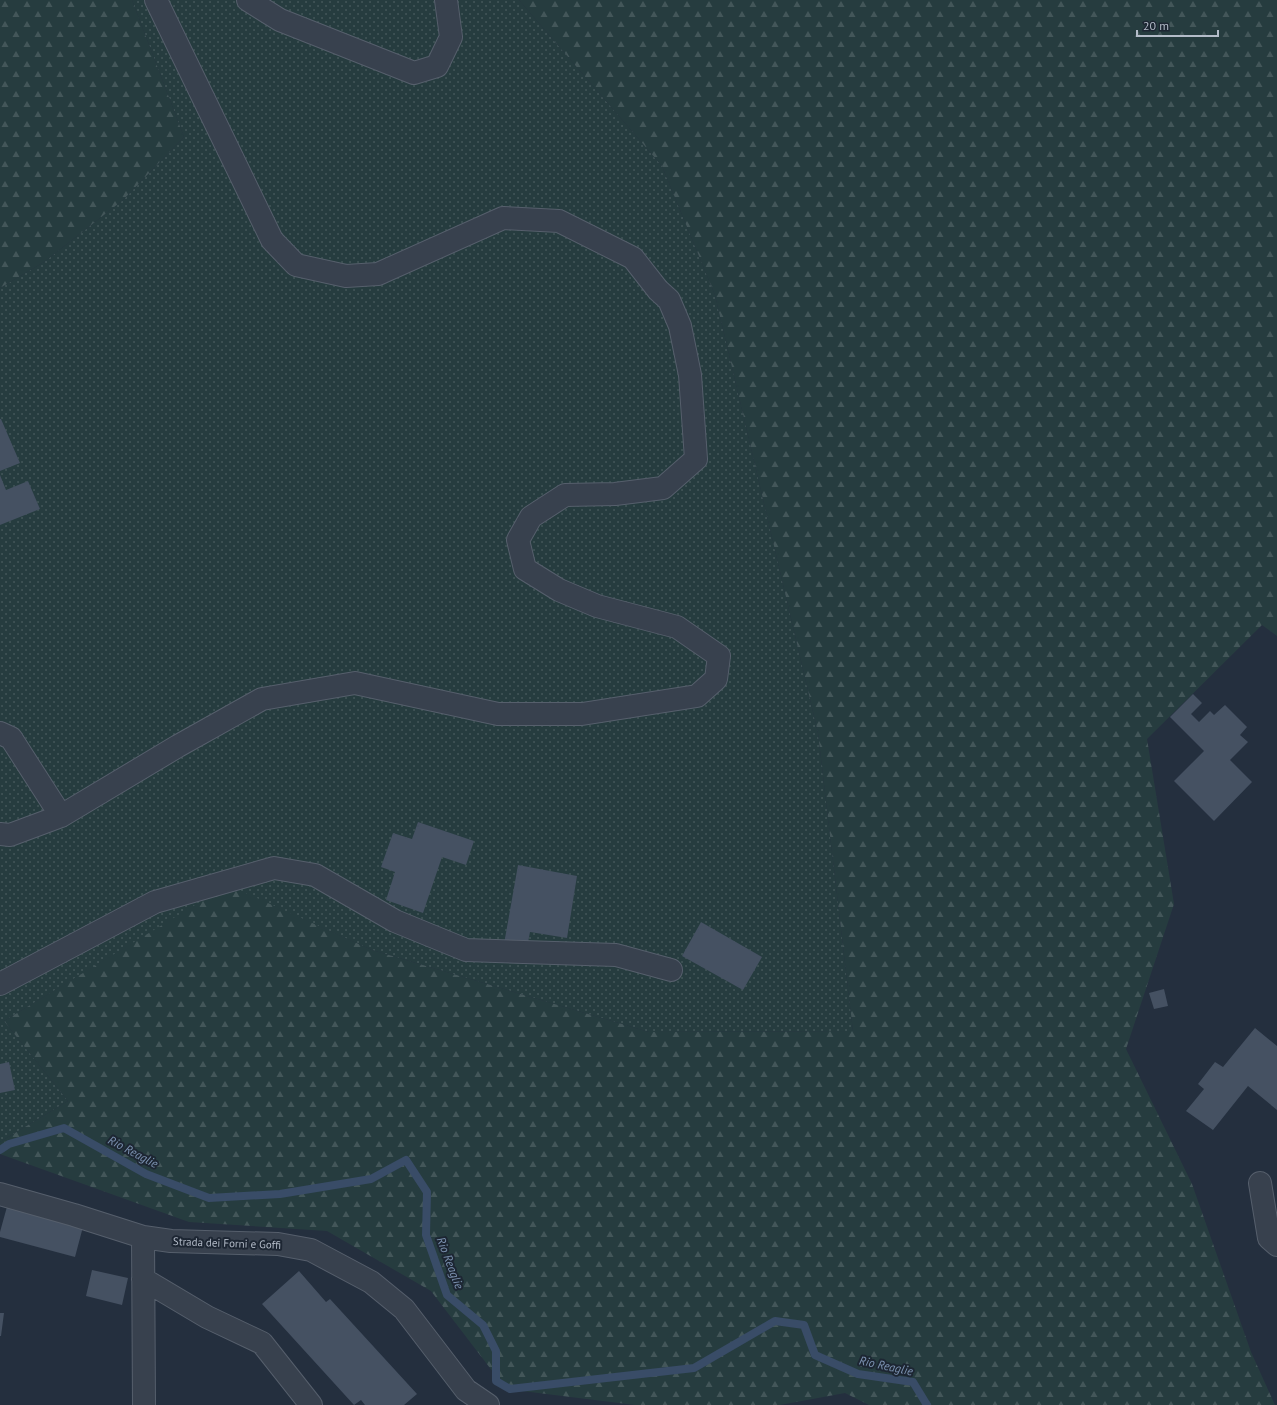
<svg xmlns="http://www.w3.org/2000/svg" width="1277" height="1405" font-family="'PT Sans',sans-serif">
  <defs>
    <pattern id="grass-dots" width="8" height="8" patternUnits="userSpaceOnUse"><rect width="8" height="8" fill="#263c3f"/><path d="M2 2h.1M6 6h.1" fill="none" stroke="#435659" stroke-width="1.8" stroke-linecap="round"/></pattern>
    <pattern id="forest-firs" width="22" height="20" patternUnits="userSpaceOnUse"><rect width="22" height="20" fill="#263c3f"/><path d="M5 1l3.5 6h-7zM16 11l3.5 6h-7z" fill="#435659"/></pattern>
  </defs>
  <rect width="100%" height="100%" fill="#242f3e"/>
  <path fill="url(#grass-dots)" d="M132,0H519L662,166L715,295L818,733L853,1031L649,1032L372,950L228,886L4,1021L68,1101L0,1142V288L44,262L123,200L184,137Z"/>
  <path fill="url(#forest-firs)" d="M0,0H132L184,137L123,200L44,262L0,288Z
    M519,0H1277V636L1262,625L1147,739L1174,904L1126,1049L1192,1184L1251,1352L1275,1405H869L845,1393L780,1405H635L506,1389L431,1291L327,1231L189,1222L0,1154V1142L68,1101L4,1021L228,885L372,950L649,1032L853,1031L818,733L715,295L662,166Z"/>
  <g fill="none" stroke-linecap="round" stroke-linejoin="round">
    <path stroke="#394c67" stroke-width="8" d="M0,1150L9,1144L64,1128L146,1174L209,1198L280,1194L371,1179L406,1160L427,1192L426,1235L447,1295L483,1325L496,1351V1381L510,1389L694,1368L775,1321L804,1325L815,1355L858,1374L913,1382L927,1405"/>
  </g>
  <path fill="#455162" d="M0,419H1L20,463L0,471Z
    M0,475L6,490L28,481L40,509L0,525Z
    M1193,694L1202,703L1191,714L1199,722L1210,711L1214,715L1225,705L1247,727L1240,735L1248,742L1230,760L1252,782L1214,821L1174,781L1204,751L1170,717Z
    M418,822L474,841L466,865L442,857L423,913L386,900L395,872L381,867L393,833L412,839Z
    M518,865L577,876L567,938L530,932L527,948L504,944Z
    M701,922L762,957L743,990L682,956Z
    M1164,989L1168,1006L1154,1009L1149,993Z
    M1255,1028L1277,1046V1110L1248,1086L1213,1130L1186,1111L1204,1089L1198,1084L1215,1062L1223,1067Z
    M9,1062L15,1090L0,1093V1064Z
    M8,1203L84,1223L75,1257L0,1237V1232Z
    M92,1270L128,1278L122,1305L86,1296Z
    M299,1271L326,1302L330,1299L417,1394L404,1405H365L361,1400L354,1405L262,1304Z
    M0,1313H4L1,1336H0Z"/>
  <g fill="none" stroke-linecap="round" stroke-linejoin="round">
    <g stroke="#565f6c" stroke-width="24">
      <path id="street" d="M248,0L280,20L414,73L437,66L451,37L446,0
        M0,733L11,738L61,816L10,835L0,834
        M61,816L178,746L262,699L355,683L498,714H582L697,696L716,679L719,656L677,627L597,606L559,590L525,569L518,540L531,517L565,495L615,494L663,488L696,459L690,375L680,326L669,300L658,290L633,258L559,221L503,218L378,274L346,276L296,265L272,240L156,0
        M0,984L155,902L274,868L315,875L395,921L466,950L616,955L671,970
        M1260,1183L1269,1238L1277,1245
        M0,1194L74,1215L143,1237L171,1241L278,1244L311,1250L371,1282L404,1309L466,1390L488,1405
        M143,1237L144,1405
        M143,1279L207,1317L262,1343L311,1405"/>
    </g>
    <use href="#street" stroke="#38414e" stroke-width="22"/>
  </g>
  <g text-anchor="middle" stroke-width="4" stroke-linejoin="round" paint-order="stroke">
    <g font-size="11" fill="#b4bcc9" stroke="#1d2633">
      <text transform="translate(227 1243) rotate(2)" y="4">Strada dei Forni e Goffi</text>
    </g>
    <g font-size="12" font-style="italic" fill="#7c92b1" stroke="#1d2633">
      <text transform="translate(133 1152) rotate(28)" y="4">Rio Reaglie</text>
      <text transform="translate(450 1263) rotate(69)" y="4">Rio Reaglie</text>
      <text transform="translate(886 1366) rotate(12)" y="4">Rio Reaglie</text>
    </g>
  </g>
  <path d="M1137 30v6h81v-6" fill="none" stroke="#b4bcc9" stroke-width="2"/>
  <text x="1143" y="30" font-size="12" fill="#b4bcc9" stroke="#1d2633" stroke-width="3" paint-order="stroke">20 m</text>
</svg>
